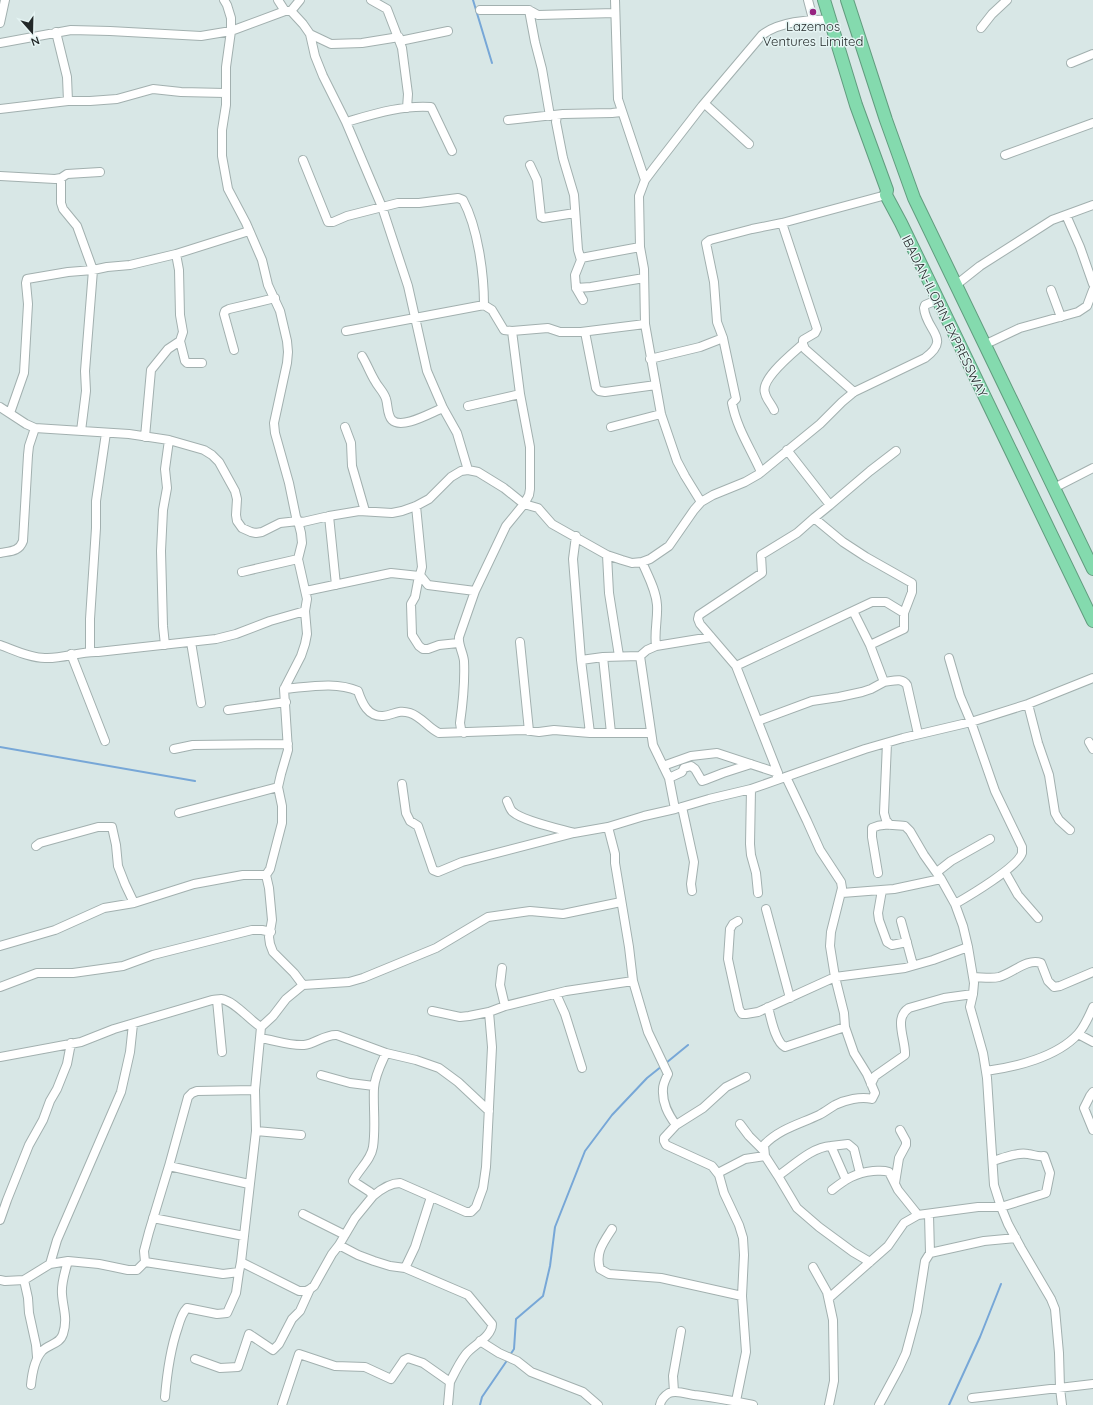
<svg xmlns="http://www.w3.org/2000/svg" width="1093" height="1405" font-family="Quicksand,sans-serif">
  <rect width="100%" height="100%" fill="#d8e7e6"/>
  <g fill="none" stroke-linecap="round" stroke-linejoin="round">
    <path stroke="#77a7d7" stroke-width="2" d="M473,0L492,63
      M0,747L195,781
      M666,1063L688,1045
      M510,1355L514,1349L516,1319L543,1296L550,1266L555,1227L585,1151L612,1115L647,1078L662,1066
      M480,1405L482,1397L508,1359
      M949,1405L980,1337L1001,1284"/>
    <g stroke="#a2b0af" stroke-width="10">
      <path id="minor" d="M224,0L227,5L231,18V31L226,67V105L222,130V156L228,189L246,223L262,260L268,285L280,311L287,341L288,352L287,363L274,423L275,433L289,483L296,517L298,521L303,522L329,516L359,511L392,513L402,511L416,506L429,499L451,477L461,471L468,470L478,472L504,488L524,504L538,508L552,524L607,555L622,560L632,563L642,562L650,559L669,546L694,510L701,502L713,495L745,482L759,474L820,424L842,402L854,392L925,358C952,338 926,331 924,308L925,305L937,300
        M278,0L285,11H291L303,24L310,34L315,56L323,76L346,122L382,207L408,286L427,371L443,408L457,433L468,470
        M371,0L387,9L402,48L408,94L407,108
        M615,0L618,99L645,180
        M808,0L813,19
        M480,10H529L538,15L615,13
        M529,10L535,42L542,69L550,116
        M291,11L300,0
        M0,23L5,0
        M981,28L992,14L1007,0
        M56,32L67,77L68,101
        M310,34L331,44L362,43L399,37
        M400,41L448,31
        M0,43L71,30L110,31L201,36L231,31L285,11
        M1071,63L1093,54
        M705,104L749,144
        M0,109L68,101H90L117,99L153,89L181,92L225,93
        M557,115L556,122L563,158L574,195L578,250L581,260L575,275L576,288
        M508,120L563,114L612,113L621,112
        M346,122C374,114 402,105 431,107L452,151
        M1005,155L1093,123
        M303,160L328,222H333L347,216L398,203H419L458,198L463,200C478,228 484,274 484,305
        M530,165L537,180L541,217L543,218L575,213
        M0,176L55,179L61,178L67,174L100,172
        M61,178V203L63,209L77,226L93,270L85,371L86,391L81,431
        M1066,215L1080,247L1093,284
        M782,223L817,329L815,333L803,340V344L805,349L854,392
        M176,254L179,270L180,315L183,332L180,341L185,361L187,363H202
        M581,258L640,247
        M956,285L980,266L1052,220L1093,205
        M1051,290L1061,317
        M583,300L576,288L591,287L644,278
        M346,331L484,305L492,310L504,330L512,331L520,394L530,447V489L529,495L524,504L506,526L475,591L459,637C458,645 463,652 464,661C465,682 463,702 460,723L461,729L464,733
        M512,331L548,328L560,332H581L645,324
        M585,332L596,388L599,391L605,392L656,385
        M984,345L1020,328L1078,312L1087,306L1093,290
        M234,350L224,314L225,311L229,309L275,298
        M362,356C367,364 370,373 375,381C378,387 384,392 386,399C388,405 387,415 392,420C402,430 432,412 443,408
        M650,359L700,347L723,338
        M468,406L520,394
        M0,407L26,424L35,428L129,434L169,440L204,450L212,455L219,462L235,491L237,499L236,515L237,521L242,528L251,532L256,533L262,532L280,523L298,521L301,533L302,543L298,559L307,599L305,611L307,634L305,644L301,656L284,689L288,750L281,774L278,787L282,806V823L270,869L266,875L269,888L272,920L269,937L270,944L273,952L294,973L303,985
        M774,410C772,405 766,399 765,393C760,379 793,353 803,344
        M10,413L24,373L28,304L26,283L27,279L68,272L93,270L107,267L130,265L176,254L249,231
        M345,427L351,443L352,466L365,511
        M611,427L661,414
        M145,437L151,370L168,349L180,341
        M787,450L830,505L870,471L896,451
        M761,472C751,449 737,429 732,403L736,399L723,338L717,322L714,282L706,243L710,240L752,229L782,223L886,195
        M1054,488L1093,468
        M701,502L685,476L677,461L661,414L645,324L644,269L640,247L639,196L645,180L654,168L702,106L762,35C778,22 809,19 829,20
        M416,506L422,567L420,575
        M329,516L336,585
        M814,518L830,505
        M576,536L573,559L581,660L590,733
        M0,553C10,551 19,552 23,541L28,455L29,446L35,428
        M607,555L609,593L619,656
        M642,562C648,576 656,590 657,605C658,618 654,632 656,646
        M242,572L298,559
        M419,576L415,597L411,604L412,635L419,646L423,649H428L439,645L458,643
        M306,591L391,573L419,576L420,575L428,585L475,591
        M853,611L870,645L884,682C893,681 902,677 907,685L918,734
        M191,642L201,703
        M520,642L529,731
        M0,645C14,650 30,658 45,658C63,659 80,651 98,652L216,639L236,634L270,621L305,611
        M165,645L163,626L161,551L163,510L167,488L165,469L169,440
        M90,651V619L96,528V501L106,433
        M71,654L105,741
        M640,656L653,745L669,778L675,809
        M603,657L611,733
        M949,658L960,696L971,722L995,791L1022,847C1022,849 1022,851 1022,853C1018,867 969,896 955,904
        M581,660L603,657L640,656L647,650L656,646L711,637
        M736,666L872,602H886L904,613
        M284,689C308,687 336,681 358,691C362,703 368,717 383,716C394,715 398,709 410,713C422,717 428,728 439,733L524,730L539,732L554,730L590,733H651
        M1028,704L1038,743L1049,775L1055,813L1059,820L1070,830
        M228,710L286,702
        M758,721L812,701L839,697L862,692L871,689L884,682
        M1089,742L1093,749
        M887,743L884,813L886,820L890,825
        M174,749L193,745L288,744
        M663,766L691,756L717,753L778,773
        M669,778L682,772L684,768L691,766L695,769L702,781L705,780L723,773L751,764
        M776,780L778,773L736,666L700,624L698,619L699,615L762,573L761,555L797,533L814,518L843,542L866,557L912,583V592L904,613V629L870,645
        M402,784L406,813L410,821L418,826L432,867L433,870L438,872L462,862L574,833L608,827L644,816L675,809L709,799L751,789L865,749L903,738L971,722L1028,704L1093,678
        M751,789L750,844L751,855L756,873L758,893
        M507,801C509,805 510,810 513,812C523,821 560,829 574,833
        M682,807L694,862L691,884L692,891
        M179,813L278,787
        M608,827L615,854V863L629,947L633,981L648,1032L668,1074C666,1078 663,1084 663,1089C662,1103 668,1114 676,1125
        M36,846L40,843L98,827H112L116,845L118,866L125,884L134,903
        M937,872L951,861L990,839
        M1005,872L1018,895L1038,918
        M878,873L872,837V828C883,823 893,825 905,826L910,831L924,855L941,879L955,904L963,926L968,947L974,983L973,994L970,1007L983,1053L987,1078L994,1185L1001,1207L1008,1224L1021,1248L1051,1299L1055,1309L1059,1353L1060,1388L1062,1405
        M882,890L878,913L879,920L887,942L892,945L907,942
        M842,893L894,889L941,879
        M766,909L790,998
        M738,921L733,924L730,929L728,959L739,1009L742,1014H746L758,1012L835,977L830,946L831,932L842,888L841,882L820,850L807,821L786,777
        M901,921L913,965
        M0,946L55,930L104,908L134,903L194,884L243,875H266
        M502,968L500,985L505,1006
        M973,977C981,977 991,979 999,977C1013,973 1027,958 1041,963L1048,981L1054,987L1060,986L1093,972
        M0,987L37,973H73L123,966L153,955L252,930H262L271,932
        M556,994L565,1014L582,1068
        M217,1000L222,1052
        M768,1007C771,1018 775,1042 785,1047L845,1027
        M432,1011L460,1017L469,1016L489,1012L505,1006L566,991L633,981
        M1078,1034L1093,1042
        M260,1038L261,1027L273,1016L286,999L303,985L349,982L363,978L436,948L488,917L530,911L563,914L621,902
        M386,1053C381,1064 375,1075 374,1088C373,1107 376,1127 373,1147C371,1160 359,1169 353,1181L370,1192L373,1196C380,1190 390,1183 400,1183L466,1212H471L476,1207L483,1188L486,1167L492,1047L489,1012
        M0,1057L81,1042L114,1029L212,1000C215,1000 218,999 221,999C235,1001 249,1020 261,1027
        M986,1071C1016,1067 1057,1057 1078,1034C1085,1026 1089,1016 1093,1007
        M321,1075L350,1083L374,1086
        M871,1084L875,1076L905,1055C906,1040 893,1018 909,1008L944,998L973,994
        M255,1090L260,1038C274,1040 290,1046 304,1045C315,1044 325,1034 337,1035L386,1053L416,1060L439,1068L458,1082L489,1111
        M1093,1092L1090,1096L1084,1108L1093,1130
        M740,1124L749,1136L764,1151
        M256,1131L301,1135
        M831,1146L848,1144L854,1149L860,1173
        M169,1166L188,1097L192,1093L197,1091L255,1090L256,1131L241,1262L299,1291H306L310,1289
        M718,1173L745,1159L765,1156
        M778,1176C794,1165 812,1147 831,1146L846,1180
        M895,1183L899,1158L906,1145V1141L900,1130
        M832,1190C846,1179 855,1173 873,1171C879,1171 883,1170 889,1172L898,1190L918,1215
        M303,1214L345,1235
        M929,1215L930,1253
        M153,1218L244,1236
        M0,1220L7,1200L29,1145L43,1120L50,1101L57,1089L67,1064L71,1043
        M612,1229C603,1243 595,1253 600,1269L609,1274L661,1278L742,1296
        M339,1245L355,1218L373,1196
        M145,1262L144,1251L149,1232L169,1166L249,1184
        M870,1262L853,1252L819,1227L797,1208L778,1176L765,1156L764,1145C779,1129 800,1124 819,1115C825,1112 830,1108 835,1105C845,1100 861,1096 872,1099L875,1093L867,1074L854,1053L845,1027L844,1013L835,977L905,968L933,960L968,947
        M50,1264L57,1240L121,1092L130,1052L133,1024
        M813,1267L827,1292L833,1320L834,1381L829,1405
        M405,1268L415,1247L431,1197
        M0,1280L5,1281L24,1280L50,1264L68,1261L99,1264L128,1270H137L145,1262L223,1274L239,1272L241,1262
        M24,1280L28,1298L29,1313L36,1345L37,1357
        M829,1298L888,1246L904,1223L918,1215L978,1207H1001L1046,1193L1050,1173L1044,1156C1037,1157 1035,1155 1028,1154C1017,1152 1003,1158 993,1161
        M480,1341L499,1353L517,1361L531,1372L583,1392L598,1405
        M195,1359L220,1368L238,1367L249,1334L273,1350L279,1344L292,1319L300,1311L310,1289L314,1286L332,1254L339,1245L358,1255L374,1261L390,1266L405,1268L468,1295L492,1324C492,1337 473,1345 466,1354C459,1363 455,1372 450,1382L423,1363L408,1358L404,1360L391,1379L365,1367L335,1366L299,1354L282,1405
        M31,1385C32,1374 34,1360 42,1351C49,1344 60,1344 63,1334C68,1318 63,1309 62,1294C61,1283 65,1272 68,1261
        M674,1392L673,1376L681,1331
        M165,1397C167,1373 170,1350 178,1327C180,1320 182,1313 187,1308L217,1314L227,1313L236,1293L239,1272
        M972,1398L1093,1384
        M736,1401L746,1352L742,1296L744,1255L743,1238L739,1225L724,1193L719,1175L712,1166L666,1145L664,1141V1138L676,1125L703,1108L726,1087L746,1077
        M448,1405L450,1382
        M660,1405C661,1400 664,1396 669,1393C677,1390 687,1394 694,1395C714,1397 733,1401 753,1405
        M879,1405L899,1368L906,1353L917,1312L925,1261L930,1253L984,1241L1016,1238"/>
    </g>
    <g stroke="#629c7f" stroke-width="14">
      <path id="highway" d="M824,0L856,105L887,190L886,195L901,223L1093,621
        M847,0L886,120L914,198L1093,569"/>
    </g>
    <use href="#minor" stroke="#fff" stroke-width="8"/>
    <use href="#highway" stroke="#84daae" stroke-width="12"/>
  </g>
  <circle fill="#972481" stroke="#e5f4f3" stroke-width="1.5" cx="813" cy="12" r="4"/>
  <g text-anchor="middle" stroke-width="3" stroke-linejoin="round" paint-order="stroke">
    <g font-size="13" fill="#222828" stroke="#e5f4f3">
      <text x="813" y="31">Lazemos<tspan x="813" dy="15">Ventures Limited</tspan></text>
    </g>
    <g font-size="13" fill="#222828" stroke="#e5f4f3">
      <text transform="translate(945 316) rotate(64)" y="5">IBADAN-ILORIN EXPRESSWAY</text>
    </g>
  </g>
  <g transform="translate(32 32) rotate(160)" stroke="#e5f4f3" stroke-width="3" paint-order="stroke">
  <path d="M0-3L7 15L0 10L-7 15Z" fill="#222828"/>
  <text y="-6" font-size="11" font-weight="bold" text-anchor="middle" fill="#222828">N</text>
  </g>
</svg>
